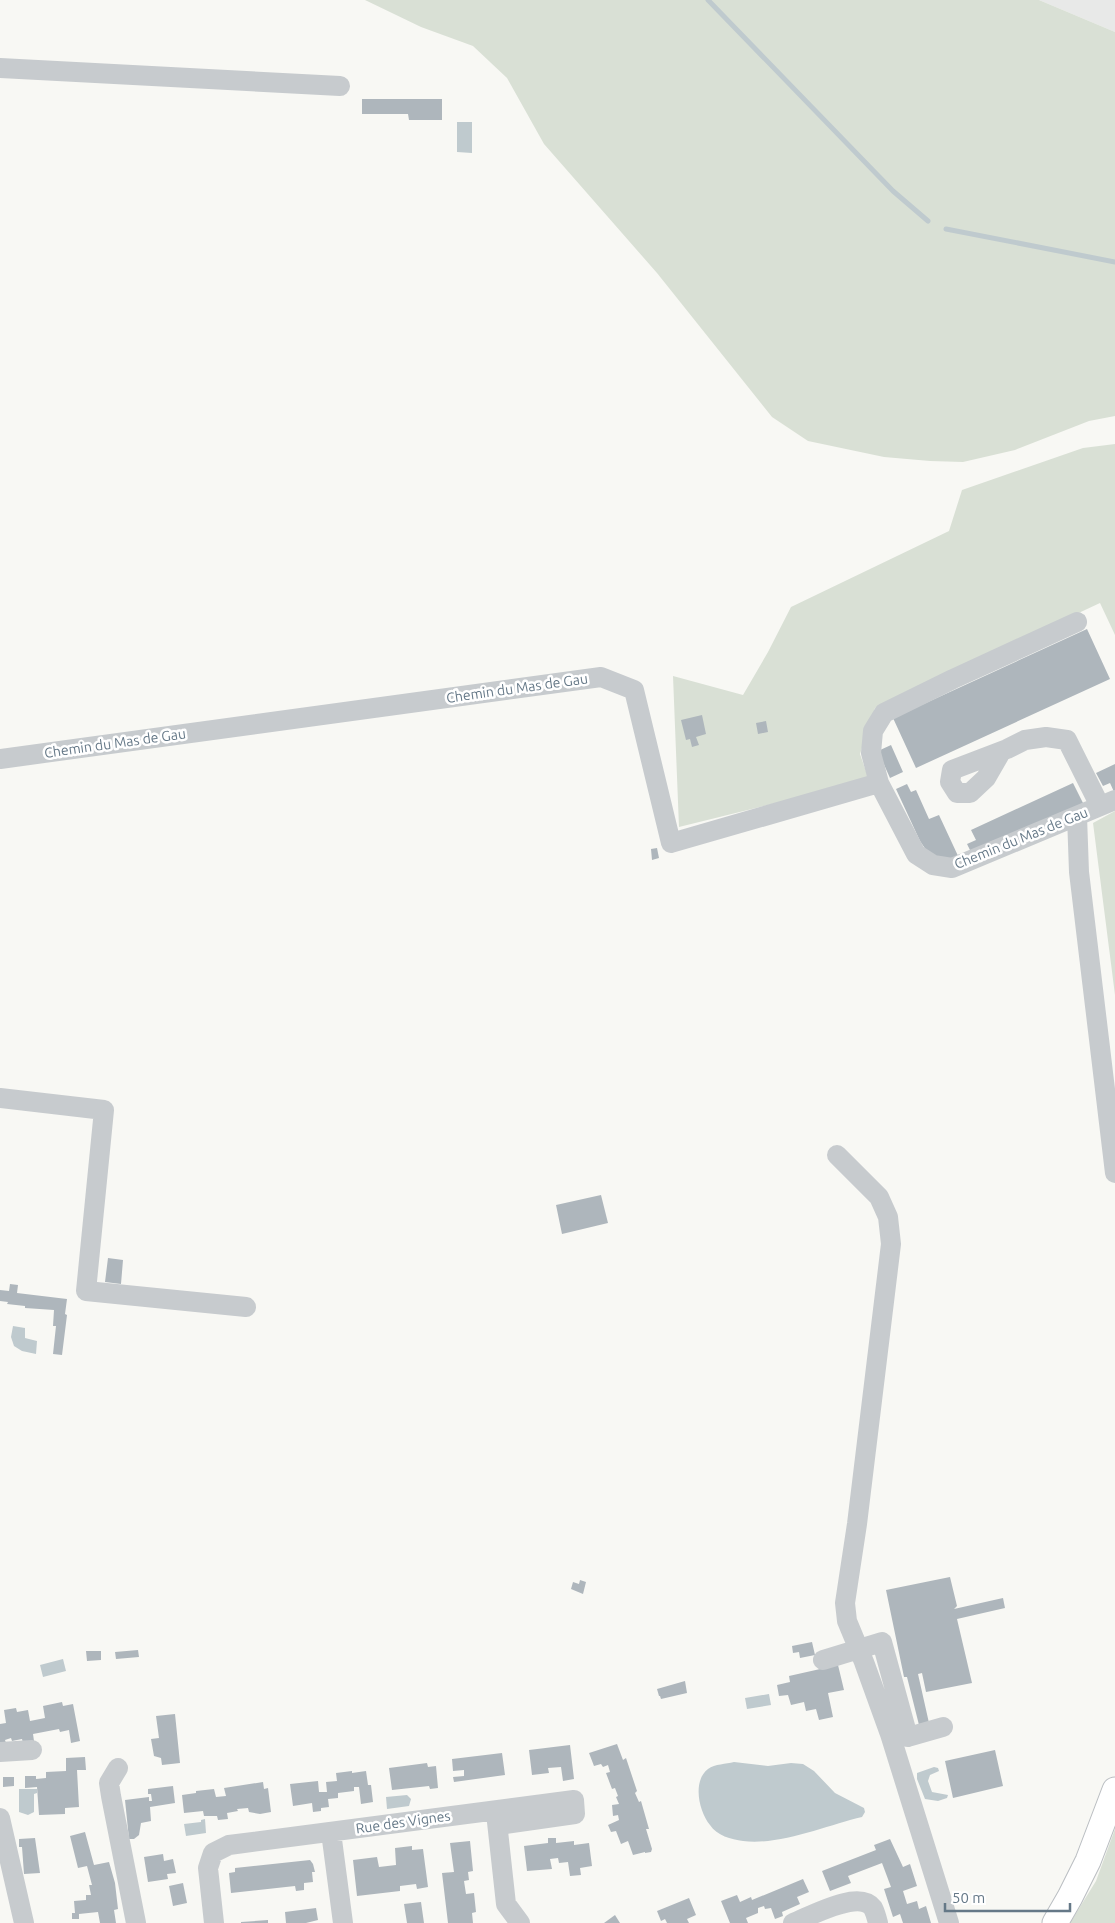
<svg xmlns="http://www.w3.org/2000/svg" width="1115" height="1923" font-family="Ubuntu,sans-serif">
  <rect width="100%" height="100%" fill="#f8f8f4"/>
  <path fill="#e8e9e8" d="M1039,0H1115V32Z"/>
  <path fill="#d9e0d5" d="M365,0H1039L1115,32V416L1089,421L1015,450L963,462L930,461L884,457L808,441L772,417L657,273L544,144L507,78L473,46L421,27Z
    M1115,444V635L1100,603L875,708L860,754L869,780L679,827L673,676L743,695L768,652L791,607L949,531L962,490L1083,448Z
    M1115,811V995L1093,823Z
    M1115,1829V1923H1070L1096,1881Z"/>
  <path fill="#bfcace" d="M457,122H472V153L457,152Z
    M13,1326L25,1328V1338L37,1341L36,1354L22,1351L14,1346L11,1337Z
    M63,1659L66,1671L43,1677L40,1665Z
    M769,1694L771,1705L747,1709L745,1698Z
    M734,1762L768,1766L791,1763L803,1764L814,1771L835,1793L864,1808L865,1812L862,1817C828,1825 778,1846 743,1841C731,1839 717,1836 710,1825C699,1812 692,1781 708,1769C715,1764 726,1764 734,1762Z
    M934,1767L938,1768L939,1771L930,1775L928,1781L932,1792L948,1795L947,1798L938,1801L925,1799L917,1779V1773Z
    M19,1789H37V1793L34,1794V1812L28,1815L19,1812Z
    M407,1795L411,1799L409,1806L387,1809L386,1797Z
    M205,1819L206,1833L186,1836L184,1824L201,1822V1820Z"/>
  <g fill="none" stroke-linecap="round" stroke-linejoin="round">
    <path stroke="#bfcace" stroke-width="5" d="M708,0L893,191L928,221
      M946,229L1115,262"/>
  </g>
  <path fill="#aeb6bc" d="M362,99H442V120H409L408,114H362Z
    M1087,629L1110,679L916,768L893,718Z
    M702,715L706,734L696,737L699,745L692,747L690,739L686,740L681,720Z
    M766,721L768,732L758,734L756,723Z
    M891,745L903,772L890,778L878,751Z
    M1115,764V794L1110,783L1103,786L1096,773Z
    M1073,783L1084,805L973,856L967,844L976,840L971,830Z
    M907,784L911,792L916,790L929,819L939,815L959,858L945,859L939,858L926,850L920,841L896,789Z
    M657,848L659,858L652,860L651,849Z
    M601,1195L608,1223L562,1234L556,1205Z
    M108,1258L123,1260L121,1284L105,1282Z
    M10,1284L18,1285L17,1293L67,1299L65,1314L67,1315L62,1355L53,1354L56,1326H53L54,1310L25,1308V1306L7,1304L8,1302L0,1301V1290L9,1291Z
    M950,1577L957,1606L954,1609L1003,1598L1005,1608L957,1619L972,1683L926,1692L922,1673L918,1674L929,1723L919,1725L907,1677H904L886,1590Z
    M580,1580L586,1582L583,1594L571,1589L573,1582L579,1584Z
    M812,1642L815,1655L800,1658L799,1652L793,1653L792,1646Z
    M138,1650L139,1657L116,1659L115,1652Z
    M86,1651H101V1660L87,1661Z
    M838,1665L844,1690L828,1693L833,1717L819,1720L816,1709L806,1711L804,1702L791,1705L788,1695L779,1696L777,1685L790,1682L789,1676Z
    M685,1681L687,1693L661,1699L660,1696H659L657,1689Z
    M62,1702L63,1706L73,1704L80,1741L71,1743L69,1730L60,1732L59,1729L33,1734L34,1741L23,1743L22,1739L12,1741L11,1738L5,1740L6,1743L0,1745V1724L6,1723L4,1710L16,1708L17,1712L28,1710L30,1721L45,1718L43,1706Z
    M175,1714L180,1763L162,1765L161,1758L154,1756L151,1739L159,1738L156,1716Z
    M617,1744L623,1760L626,1758L637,1791L635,1793L639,1802L641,1801L649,1829H646L652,1849L651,1852L645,1853V1852L633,1855L628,1841L621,1844L616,1831L611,1832L608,1825L619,1820L618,1815L613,1816L612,1805L619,1804L616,1797L618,1796L615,1788L612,1789L606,1773L610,1772L608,1765L603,1767L601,1764L594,1766L589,1753Z
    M570,1745L574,1779L563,1781L561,1767L548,1768L549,1773L532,1775L529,1750Z
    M995,1750L1003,1786L953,1798L945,1761Z
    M502,1753L505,1775L454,1782L453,1777L464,1776V1770L453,1771L452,1759Z
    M85,1757L86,1770H77L79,1807L65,1808V1814L39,1815L37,1787L25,1788V1776H36V1779L46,1778V1772L66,1771V1758Z
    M427,1763L428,1767L436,1766L438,1788L430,1789L429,1786L392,1790L389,1768Z
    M352,1771V1773L366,1771L368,1785H371L373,1802L361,1804L359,1787H354V1791L338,1793V1798L328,1799L329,1807L321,1808V1811L313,1812L312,1803L293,1806L290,1784L318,1781L319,1792H327L326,1782L337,1781L336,1773Z
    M3,1777H14V1786L3,1787Z
    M263,1782L264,1789L268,1788L271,1812L260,1814L249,1812L248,1808L237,1809L238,1811L227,1813L228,1819L218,1820L217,1816H204L203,1811L184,1813L182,1795L196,1793V1791L214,1789L216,1797L226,1796L224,1788Z
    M173,1786L175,1803L150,1807L151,1821L141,1823L139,1835L134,1839H129L125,1800L149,1797V1801H152L151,1794H148V1789Z
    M85,1832L94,1865L109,1862L115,1883L118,1909L114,1910L116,1923H100L98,1912L79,1914V1919H72V1913H75L74,1901L86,1900V1895H91L89,1885H92L87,1866L78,1868L70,1836Z
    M35,1838L40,1873L24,1874L22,1847H19V1839Z
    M548,1838H556V1843L574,1841V1845L589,1843L592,1866L580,1868L581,1875L570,1876L568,1862L559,1863L558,1858L550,1859L552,1869L527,1871L524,1846L548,1843Z
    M890,1839L903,1867L910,1864L917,1886L903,1891L907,1904L917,1901L919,1909L926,1906L931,1923H903L900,1914L893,1917L884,1889L891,1887L882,1863L848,1876L851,1883L830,1891L822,1871L876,1850L874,1845Z
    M470,1841L473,1871L468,1872L469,1880L464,1881L466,1894L474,1893L476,1912L472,1913L473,1923H448L442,1873L454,1872L450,1843Z
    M412,1846V1850L423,1849L428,1887L417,1889L416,1884L400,1886V1891L357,1896L353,1860L377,1857L379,1867L396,1865L395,1848Z
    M163,1854L164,1861L173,1859L176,1873L167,1874L168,1879L148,1882L144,1857Z
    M310,1860L313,1864L315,1872H312L313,1882L304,1883V1890L296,1891L295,1886L231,1893L229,1873L235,1872V1868Z
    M803,1879L809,1892L797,1897L800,1904L782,1912L783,1916L775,1919L771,1908L765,1909L764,1906L758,1908V1913L746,1918L748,1923H730L721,1901L737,1895L740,1902L751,1897L752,1900Z
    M183,1883L187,1903L173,1906L169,1886Z
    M689,1898L696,1915L687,1919L689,1923H667L665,1919L661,1921L657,1911Z
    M421,1902L424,1923H407L404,1904Z
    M316,1908L318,1920L306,1923H286L285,1912Z
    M615,1915L620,1923H604Z
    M268,1920V1923H241V1922Z"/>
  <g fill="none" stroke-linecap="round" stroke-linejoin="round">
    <g stroke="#babec2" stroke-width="27">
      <path id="major" d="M1055,1923L1070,1897L1088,1861L1115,1790"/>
    </g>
    <path stroke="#c7cbce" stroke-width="20" d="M0,68L340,86
      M1001,752L986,778L970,793H957L950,782L952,770L1007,749L1025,740L1046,737L1067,740L1100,806
      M0,759L601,677L634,690L671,843L879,783L916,854L933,865L952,868L1115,800
      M879,783L871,753L873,731L884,713L953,679L1077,622
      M1077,816L1079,872L1115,1173
      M0,1098L104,1110L86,1291L246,1307
      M837,1155L879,1197L888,1217L891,1244L857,1524L845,1603L847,1621L864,1662L890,1734L949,1923
      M823,1660L882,1642L908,1737L943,1727
      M0,1752L32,1750
      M118,1768L109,1783L111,1796L136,1923
      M496,1813L506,1904L520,1923
      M0,1818L24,1923
      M331,1832L343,1923
      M214,1923L208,1868L213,1853L229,1845L574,1800L575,1814L498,1825
      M793,1923C811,1916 859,1889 873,1908C875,1912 877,1919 878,1923"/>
    <use href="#major" stroke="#fff" stroke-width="25"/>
  </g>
  <g text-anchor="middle" stroke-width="5" stroke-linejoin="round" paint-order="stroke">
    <g font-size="14" fill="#657887" stroke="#fff">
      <text transform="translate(517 688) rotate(-8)" y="5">Chemin du Mas de Gau</text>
      <text transform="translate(115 743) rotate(-8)" y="5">Chemin du Mas de Gau</text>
      <text transform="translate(1021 838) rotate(-22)" y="5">Chemin du Mas de Gau</text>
      <text transform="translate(403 1822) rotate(-8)" y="5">Rue des Vignes</text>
    </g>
  </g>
  <path d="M945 1903v8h125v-8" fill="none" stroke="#657887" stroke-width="2.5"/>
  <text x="952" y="1903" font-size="15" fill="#657887" stroke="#ffffff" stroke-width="4" paint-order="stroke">50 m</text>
</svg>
